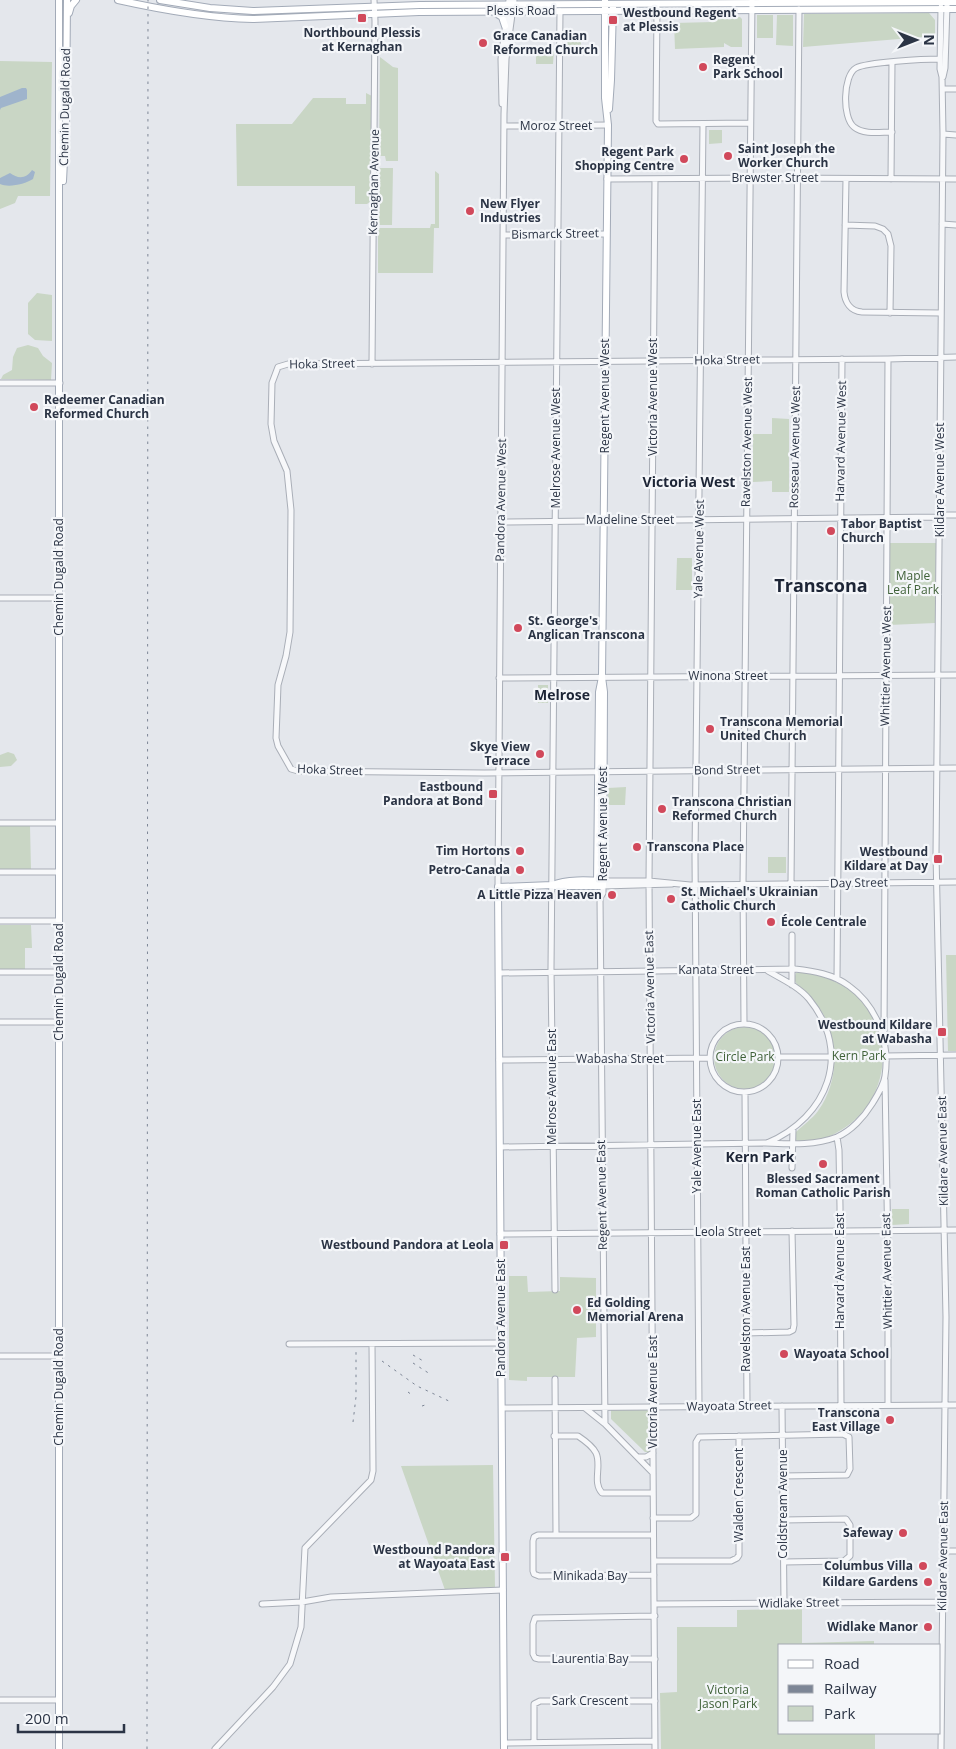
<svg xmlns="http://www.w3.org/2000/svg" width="956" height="1749" font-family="'Open Sans',sans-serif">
  <rect width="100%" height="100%" fill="#e4e7ec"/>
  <path fill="#c9d6c5" d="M929,13L935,20V36L803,47L804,14Z
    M757,15H773V38H757Z
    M777,15H793V46L776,45Z
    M713,16L740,17L742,19V47H731L724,43V47L675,49L674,23L713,22Z
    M564,40H581V54H564Z
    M536,51H554L553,64H536Z
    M380,57L393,67L398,68V161H386L385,156H379Z
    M0,61L52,62L50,196H18L15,203L0,209Z
    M366,93L372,96L371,201L367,204H355V186H237L236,124H292L313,98H346V104H366Z
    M709,130H722V143L709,144Z
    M379,168H393L392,225H378Z
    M435,171L439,174V228H434L433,273H378V228H430L431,224H435Z
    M37,293L52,295V341L35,340L28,334V303Z
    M28,345L38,348L43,356L52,363L51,380L1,379L3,375L12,370L13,357L17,348Z
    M772,418L789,419V492H772V481L753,482V434H772Z
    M890,543H936L935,623L889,625Z
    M677,558H692V590H676Z
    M538,685H548V703H538Z
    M8,752L14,754L17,760L11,766L0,767V755Z
    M626,787L625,805H608V788Z
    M0,826H30L31,869H0Z
    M768,857H786V873H768Z
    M0,925H31L32,948H25V969H0Z
    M946,955H956V1051H948Z
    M796,973C807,972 819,975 829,979C899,1006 900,1099 836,1133C826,1139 807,1145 796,1140V1132C803,1125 812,1119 818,1111C839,1082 840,1039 820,1009C815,1003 796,985 795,981C794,978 795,976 796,973Z
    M714 1058a31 31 0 1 1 62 0a31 31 0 1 1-62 0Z
    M892,1209H909V1224L892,1225Z
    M509,1276H527L528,1292L560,1291V1277L596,1278V1337L577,1338L575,1377H527V1381L509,1380Z
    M647,1409L650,1412L651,1450L649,1452H645L611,1419V1410Z
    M493,1465L495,1587L445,1590L401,1466Z
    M802,1609V1643L874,1641V1645H780V1733H875V1749H661L660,1693L677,1692V1627H737V1610Z"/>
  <path fill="#9fb4cc" d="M22,88H26L27,90V99L1,108L0,110V97Z
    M32,170L35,172L33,179C25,184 9,188 0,184V178L10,173C18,179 26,179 32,170Z"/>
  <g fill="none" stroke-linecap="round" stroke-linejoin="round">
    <g stroke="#a9aeb7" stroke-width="7">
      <path id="minor" d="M657,7L656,121L658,124L750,123
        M943,77L945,68L947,5
        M943,89H956
        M502,104L501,59L509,0
        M504,126L608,125
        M892,132C880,132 864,135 854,127C842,118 843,75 856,68C867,62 925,59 940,59
        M943,134L956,135
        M607,179L774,178L956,179
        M655,179L649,881L655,1749
        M846,179L844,292C845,302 850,311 862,312L941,313
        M891,179L892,62
        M942,224L956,225
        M845,225L875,226L883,229L888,234L891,246L890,313
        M503,235L606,234
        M956,357L888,359L288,364L278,367L272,383L271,424L274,441L287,471L291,510L290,632L286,656L278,685L276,738L278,746L291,769L298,771L484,773L956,768
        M372,364L375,21L374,0
        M0,383H60
        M939,515H956
        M501,522L939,517
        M0,598H59
        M499,678L956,675
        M0,823H59
        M0,872H59
        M603,881H649L690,885L956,882
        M791,884L799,9
        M498,887L504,114L506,59L514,0
        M0,921H59
        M792,935V985
        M0,972H59
        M499,973L795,969C813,971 833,974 849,986C877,1006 890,1042 885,1076C884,1085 877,1096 872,1104C864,1117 851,1131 837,1137C813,1146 790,1144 765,1143L500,1147
        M837,979L842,359
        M0,1022H59
        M744,1024L743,884L752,0
        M710 1058a34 34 0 1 1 68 0a34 34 0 1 1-68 0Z
        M884,1033L888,359
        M885,1056L956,1055
        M778,1057H831
        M499,1060L710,1058
        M885,1080L888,1255V1405
        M745,1092L747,1406
        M837,1137L839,1150L840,1207L841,1405
        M767,1143C828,1117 853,1053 809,999C799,987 782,979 768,971
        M792,1168L793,1130
        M500,1234L956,1230
        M555,1290L551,968L560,11
        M746,1333L789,1332L793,1330L794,1325L792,1231
        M289,1344L501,1343
        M0,1356H59
        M555,1379L556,1534
        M699,1406L695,856L703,124
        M782,1406L784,1603
        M502,1408L956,1405
        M585,1408L605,1424L653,1473
        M605,1424L600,898L603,893V886L672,884
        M554,1436H578C584,1440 593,1447 596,1453C602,1466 592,1482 602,1493H653
        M639,1457H646L653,1453
        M653,1518H691L696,1514V1442L699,1437L843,1434L849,1437L850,1469L847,1475L783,1476
        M783,1520L846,1519L850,1525V1556L844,1561L784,1562
        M653,1535H538L534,1537L533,1541V1571L534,1574L539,1576L654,1575
        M943,1551H956
        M654,1561H731L737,1558L739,1555V1436
        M262,1604L302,1602L331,1597L503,1590
        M654,1604L943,1602
        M655,1616L535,1618L533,1624V1654L535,1658L539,1659H655
        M0,1700H59
        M534,1742V1704L540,1701H655
        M504,1743L655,1741
        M215,1749L273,1687L290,1664L301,1627L305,1548L371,1480L373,1471L372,1344
        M941,1749L946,1317L936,854L943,134L942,77L940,69L941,7"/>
    </g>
    <g stroke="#a3abb8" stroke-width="8">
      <path id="major" d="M59,0V1749
        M118,0C163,10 207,18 253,19L419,12L956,9
        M160,0L210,8L253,11L420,5L956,2
        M494,12L502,17L505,26
        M69,13L71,6L76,0
        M609,109L611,80L613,7
        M63,181L66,120L67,0
        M597,883L599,692L602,677
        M555,886H603L604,692L602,677L608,125L605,98V0
        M504,1749L498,887L552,885C567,879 587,880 603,881"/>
    </g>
    <use href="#minor" stroke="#f7f8fa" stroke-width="5"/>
    <use href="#major" stroke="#fff" stroke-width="6"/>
    <path stroke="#7d8696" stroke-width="1" stroke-dasharray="2.5 5" stroke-linecap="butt" d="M413,1355L425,1362
      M382,1361L417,1386L451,1402
      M413,1363L430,1374
      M408,1392L412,1395
      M422,1406L428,1404
      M353,1422L356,1397V1348
      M147,1749L148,0"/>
  </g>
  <g fill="#d1495b" stroke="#f4f6f9" stroke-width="2">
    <rect x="357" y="13" width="10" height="10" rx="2.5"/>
    <rect x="608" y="15" width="10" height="10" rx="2.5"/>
    <circle cx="483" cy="43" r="5"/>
    <circle cx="703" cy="67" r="5"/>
    <circle cx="728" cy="156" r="5"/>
    <circle cx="684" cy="159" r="5"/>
    <circle cx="470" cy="211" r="5"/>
    <circle cx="34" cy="407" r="5"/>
    <circle cx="831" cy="531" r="5"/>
    <circle cx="518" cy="628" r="5"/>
    <circle cx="710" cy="729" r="5"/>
    <circle cx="540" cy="754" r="5"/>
    <rect x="488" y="789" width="10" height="10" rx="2.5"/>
    <circle cx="662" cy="809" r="5"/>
    <circle cx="637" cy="847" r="5"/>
    <circle cx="520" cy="851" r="5"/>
    <rect x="933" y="854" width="10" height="10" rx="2.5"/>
    <circle cx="520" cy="870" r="5"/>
    <circle cx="612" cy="895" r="5"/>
    <circle cx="671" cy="899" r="5"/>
    <circle cx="771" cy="922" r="5"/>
    <rect x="937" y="1027" width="10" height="10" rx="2.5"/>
    <circle cx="823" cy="1164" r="5"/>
    <rect x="499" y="1240" width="10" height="10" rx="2.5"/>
    <circle cx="577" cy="1310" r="5"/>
    <circle cx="784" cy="1354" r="5"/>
    <circle cx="890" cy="1420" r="5"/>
    <circle cx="903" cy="1533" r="5"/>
    <rect x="500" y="1552" width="10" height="10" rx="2.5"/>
    <circle cx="923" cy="1566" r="5"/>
    <circle cx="928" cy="1582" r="5"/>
    <circle cx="928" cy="1627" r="5"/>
  </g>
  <g text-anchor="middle" stroke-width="4.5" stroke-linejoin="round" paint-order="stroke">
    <g font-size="12" fill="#2b3445" stroke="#f4f6f9">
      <text x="521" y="15">Plessis Road</text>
      <text transform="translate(65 107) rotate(-89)" y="4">Chemin Dugald Road</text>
      <text x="556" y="130">Moroz Street</text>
      <text x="775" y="182">Brewster Street</text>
      <text transform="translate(374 182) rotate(-89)" y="4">Kernaghan Avenue</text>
      <text transform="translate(555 234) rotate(-1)" y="4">Bismarck Street</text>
      <text transform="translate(727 360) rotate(-1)" y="4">Hoka Street</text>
      <text transform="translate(322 364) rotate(-1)" y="4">Hoka Street</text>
      <text transform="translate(605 396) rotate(-90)" y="4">Regent Avenue West</text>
      <text transform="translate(653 397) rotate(-90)" y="4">Victoria Avenue West</text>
      <text transform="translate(841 441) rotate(-89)" y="4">Harvard Avenue West</text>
      <text transform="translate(747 442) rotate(-89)" y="4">Ravelston Avenue West</text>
      <text transform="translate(795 447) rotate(-89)" y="4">Rosseau Avenue West</text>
      <text transform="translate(556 448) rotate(-90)" y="4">Melrose Avenue West</text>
      <text transform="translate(940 480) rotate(-90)" y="4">Kildare Avenue West</text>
      <text transform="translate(501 500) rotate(-89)" y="4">Pandora Avenue West</text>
      <text x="630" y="524">Madeline Street</text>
      <text transform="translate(699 549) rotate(-89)" y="4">Yale Avenue West</text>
      <text transform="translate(59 577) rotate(-90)" y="4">Chemin Dugald Road</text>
      <text transform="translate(886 666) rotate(-89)" y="4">Whittier Avenue West</text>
      <text x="728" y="680">Winona Street</text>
      <text transform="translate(330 770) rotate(2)" y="4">Hoka Street</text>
      <text transform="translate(727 770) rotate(-1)" y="4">Bond Street</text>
      <text transform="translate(603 824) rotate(-90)" y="4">Regent Avenue West</text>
      <text transform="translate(859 883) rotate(-1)" y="4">Day Street</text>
      <text x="716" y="974">Kanata Street</text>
      <text transform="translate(59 982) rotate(-90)" y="4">Chemin Dugald Road</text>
      <text transform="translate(650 987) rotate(-91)" y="4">Victoria Avenue East</text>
      <text x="620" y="1063">Wabasha Street</text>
      <text transform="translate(552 1087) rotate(-90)" y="4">Melrose Avenue East</text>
      <text transform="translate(697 1146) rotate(-90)" y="4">Yale Avenue East</text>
      <text transform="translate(943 1151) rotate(-91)" y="4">Kildare Avenue East</text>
      <text transform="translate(602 1195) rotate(-91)" y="4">Regent Avenue East</text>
      <text x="728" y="1236">Leola Street</text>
      <text transform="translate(840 1271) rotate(-90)" y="4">Harvard Avenue East</text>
      <text transform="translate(887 1271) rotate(-91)" y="4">Whittier Avenue East</text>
      <text transform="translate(746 1309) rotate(-90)" y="4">Ravelston Avenue East</text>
      <text transform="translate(501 1318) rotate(-90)" y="4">Pandora Avenue East</text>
      <text transform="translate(59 1387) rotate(-90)" y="4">Chemin Dugald Road</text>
      <text transform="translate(653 1392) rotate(-90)" y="4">Victoria Avenue East</text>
      <text transform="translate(729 1406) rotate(-1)" y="4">Wayoata Street</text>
      <text transform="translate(739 1495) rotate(-90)" y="4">Walden Crescent</text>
      <text transform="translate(783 1504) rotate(-90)" y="4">Coldstream Avenue</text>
      <text transform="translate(943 1556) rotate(-89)" y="4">Kildare Avenue East</text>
      <text x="590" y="1580">Minikada Bay</text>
      <text transform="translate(799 1603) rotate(-1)" y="4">Widlake Street</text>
      <text x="590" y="1663">Laurentia Bay</text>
      <text x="590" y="1705">Sark Crescent</text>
    </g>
    <g font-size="12" font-weight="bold" fill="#2b3445" stroke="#f4f6f9" text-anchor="start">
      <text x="623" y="17">Westbound Regent<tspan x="623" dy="14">at Plessis</tspan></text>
      <text x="362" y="37" text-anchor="middle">Northbound Plessis<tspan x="362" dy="14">at Kernaghan</tspan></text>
      <text x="493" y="40">Grace Canadian<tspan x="493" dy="14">Reformed Church</tspan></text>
      <text x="713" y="64">Regent<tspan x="713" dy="14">Park School</tspan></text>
      <text x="738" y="153">Saint Joseph the<tspan x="738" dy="14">Worker Church</tspan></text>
      <text x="674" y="156" text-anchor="end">Regent Park<tspan x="674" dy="14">Shopping Centre</tspan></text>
      <text x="480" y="208">New Flyer<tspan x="480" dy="14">Industries</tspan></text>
      <text x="44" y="404">Redeemer Canadian<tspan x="44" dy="14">Reformed Church</tspan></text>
      <text x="841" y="528">Tabor Baptist<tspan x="841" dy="14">Church</tspan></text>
      <text x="528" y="625">St. George's<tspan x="528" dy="14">Anglican Transcona</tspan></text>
      <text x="720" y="726">Transcona Memorial<tspan x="720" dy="14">United Church</tspan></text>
      <text x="530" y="751" text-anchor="end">Skye View<tspan x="530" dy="14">Terrace</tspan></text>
      <text x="483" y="791" text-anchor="end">Eastbound<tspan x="483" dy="14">Pandora at Bond</tspan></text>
      <text x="672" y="806">Transcona Christian<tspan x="672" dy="14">Reformed Church</tspan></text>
      <text x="647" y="851">Transcona Place</text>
      <text x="510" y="855" text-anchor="end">Tim Hortons</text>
      <text x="928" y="856" text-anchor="end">Westbound<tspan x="928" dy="14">Kildare at Day</tspan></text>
      <text x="510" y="874" text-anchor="end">Petro-Canada</text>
      <text x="681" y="896">St. Michael's Ukrainian<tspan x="681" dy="14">Catholic Church</tspan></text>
      <text x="602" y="899" text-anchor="end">A Little Pizza Heaven</text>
      <text x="781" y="926">École Centrale</text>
      <text x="932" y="1029" text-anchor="end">Westbound Kildare<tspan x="932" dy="14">at Wabasha</tspan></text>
      <text x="823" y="1183" text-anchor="middle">Blessed Sacrament<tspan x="823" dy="14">Roman Catholic Parish</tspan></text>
      <text x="494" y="1249" text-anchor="end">Westbound Pandora at Leola</text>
      <text x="587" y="1307">Ed Golding<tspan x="587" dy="14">Memorial Arena</tspan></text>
      <text x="794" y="1358">Wayoata School</text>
      <text x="880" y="1417" text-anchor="end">Transcona<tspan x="880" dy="14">East Village</tspan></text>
      <text x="893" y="1537" text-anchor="end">Safeway</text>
      <text x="495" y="1554" text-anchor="end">Westbound Pandora<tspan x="495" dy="14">at Wayoata East</tspan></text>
      <text x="913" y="1570" text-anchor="end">Columbus Villa</text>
      <text x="918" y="1586" text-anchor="end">Kildare Gardens</text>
      <text x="918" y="1631" text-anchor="end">Widlake Manor</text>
    </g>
    <g font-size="12" fill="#3f6138" stroke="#f4f6f9">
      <text x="913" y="580">Maple<tspan x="913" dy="14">Leaf Park</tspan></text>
      <text x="859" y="1060">Kern Park</text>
      <text x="745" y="1061">Circle Park</text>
      <text x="728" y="1694">Victoria<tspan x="728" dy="14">Jason Park</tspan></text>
    </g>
    <g font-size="14" font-weight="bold" fill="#1d2536" stroke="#f4f6f9">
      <text x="689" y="487">Victoria West</text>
      <text x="562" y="700">Melrose</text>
      <text x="760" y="1162">Kern Park</text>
    </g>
    <g font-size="18" font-weight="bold" fill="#1d2536" stroke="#f4f6f9">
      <text x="821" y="592">Transcona</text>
    </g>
  </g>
  <rect x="778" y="1644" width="162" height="90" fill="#f4f6f9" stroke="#a4a8b1"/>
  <rect x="788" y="1660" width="25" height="8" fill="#ffffff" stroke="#a4a8b1"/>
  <text x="824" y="1669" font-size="15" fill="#2b3445">Road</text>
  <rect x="788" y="1685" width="25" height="8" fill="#7d8696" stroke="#a4a8b1"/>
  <text x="824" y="1694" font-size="15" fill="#2b3445">Railway</text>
  <rect x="788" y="1706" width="25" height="15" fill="#c9d6c5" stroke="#a4a8b1"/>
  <text x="824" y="1719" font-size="15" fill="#2b3445">Park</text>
  <g transform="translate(916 40) rotate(90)" stroke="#f4f6f9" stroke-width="4" paint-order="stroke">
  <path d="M0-4L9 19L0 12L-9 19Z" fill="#2b3445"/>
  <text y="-8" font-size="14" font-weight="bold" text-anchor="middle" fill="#2b3445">N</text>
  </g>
  <path d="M18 1724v8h106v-8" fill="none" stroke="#2b3445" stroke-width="2.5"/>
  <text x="25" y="1724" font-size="15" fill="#2b3445" stroke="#f4f6f9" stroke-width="4" paint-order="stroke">200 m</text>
</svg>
